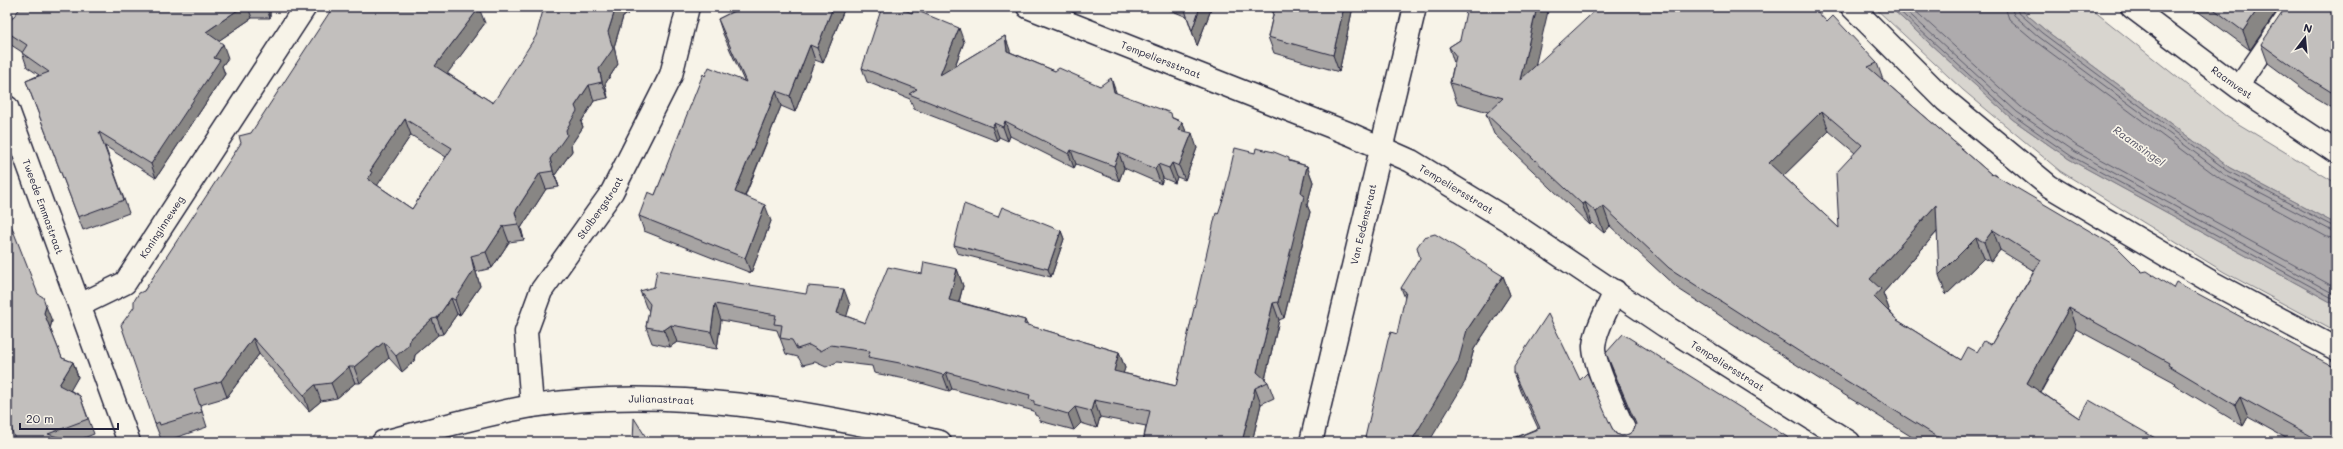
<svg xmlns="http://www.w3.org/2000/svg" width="2343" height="449" font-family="Mali,sans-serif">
  <rect width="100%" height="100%" fill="#f7f3e8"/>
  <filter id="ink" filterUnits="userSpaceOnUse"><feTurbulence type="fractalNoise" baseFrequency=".025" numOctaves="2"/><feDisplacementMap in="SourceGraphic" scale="8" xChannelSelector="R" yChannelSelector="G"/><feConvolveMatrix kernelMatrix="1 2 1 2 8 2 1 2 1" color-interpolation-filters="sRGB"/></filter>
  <g filter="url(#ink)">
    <path fill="#d8d5cf" stroke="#7d7c85" d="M1874,7H1890L2012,119L2069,159L2336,305V332L2224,272L2060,171L1963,90Z
      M2018,7H2089L2227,117L2336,183V224L2230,168L2045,30Z"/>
    <path fill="#aeabad" stroke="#76747f" d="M1890,7H2018L2045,30L2230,168L2336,224V305L2069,159L2012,119Z"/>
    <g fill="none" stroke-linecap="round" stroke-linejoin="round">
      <path stroke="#5a5969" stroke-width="1" d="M1895,7L2014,116L2071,156L2336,300
        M1902,7L2017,112L2074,151L2336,295
        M1911,7L2021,107L2077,146L2336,288
        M2005,7L2009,19L2035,41L2222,180L2327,237L2336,239
        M2011,7L2014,15L2039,37L2225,175L2336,233
        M2016,7L2018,12L2042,33L2228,171L2336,228"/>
      <g stroke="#22223b" stroke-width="22">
        <path id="pedestrian" d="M2238,87L2293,7"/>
      </g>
      <g stroke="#22223b" stroke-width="25">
        <g id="minor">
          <path id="s1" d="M7,107L129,442"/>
          <path d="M1615,291C1608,309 1596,328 1594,346C1593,365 1621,422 1630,442"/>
          <path id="s2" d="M80,305L125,283L305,7"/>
          <path id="s3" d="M532,406L526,332L541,291L612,192L671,75L688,7"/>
          <path id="s4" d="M383,442C432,430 484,414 533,406C666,385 810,411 940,442"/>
        </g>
      </g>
      <g stroke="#22223b" stroke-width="25">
        <g id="tertiary">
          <path id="s5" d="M1028,7L1350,134L1411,161L1506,219L1665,326L1849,442"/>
          <path d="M1852,7L1945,100L2049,186L2213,283L2336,349"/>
          <path id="s6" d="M2132,7L2238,87L2336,152"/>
        </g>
      </g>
      <g stroke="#22223b" stroke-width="25">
        <g id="secondary">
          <path id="s7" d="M1311,442L1415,7"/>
        </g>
      </g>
      <use href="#pedestrian" stroke="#f7f3e8" stroke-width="19"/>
      <use href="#minor" stroke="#f7f3e8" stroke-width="22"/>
      <use href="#tertiary" stroke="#f7f3e8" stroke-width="22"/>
      <use href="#secondary" stroke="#f7f3e8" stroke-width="22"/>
    </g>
    <path fill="#a7a4a3" stroke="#22223b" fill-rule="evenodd" d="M110,7H270V18H252L218,41L228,58L222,66L225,74L156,178L105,146L129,213L83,230L26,81L39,75L27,67L22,52L8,43L7,39V25L110,10Z
      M845,7L823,63L815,60L795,112L781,106L745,197L771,221L751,273L644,231L639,216L655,195L705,76L744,81L723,34L718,19L738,9Z
      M1163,7H1212L1197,46L1187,17Z
      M1270,7H1353L1339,72L1274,53L1268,37L1273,15Z
      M2192,7H2280L2250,50Z
      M2336,7V110L2314,97L2268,63L2261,44Z
      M629,13L623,17L614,47L618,64L605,84L608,98L594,101L581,122L583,127L571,145L572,151L555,175L559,187L546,189L521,228L524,240L509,242L492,268L476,272L480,286L460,315L457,314L443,334L438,335L415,355L414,361L402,372L389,358L360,383H355L337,398L321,401L309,411L259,354L227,397L200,405L207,427L166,441L165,438L161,439L155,424L144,291L251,133L485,23L447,73L493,103ZM411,135L446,157L412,209L377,185Z
      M1827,22L1877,63L1883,80L1992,175L2142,272L2336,442H2293L2248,417L2243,426L2175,385L2174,382L2076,329L2041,392L2079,418L2155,438L2157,442H1920L1811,374L1677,288L1610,226L1604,233L1592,223L1590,225L1494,134L1486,114L1488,112L1457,103L1450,83L1454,63L1449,47L1460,40L1535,66ZM1829,131L1855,153L1839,228L1783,176ZM1937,232L1946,295L1984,258L1991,262L2000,250L2034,271L1991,345L1961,360L1897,320L1888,310L1889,309L1883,293Z
      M1005,36L1010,52L1055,71L1100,86L1182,122L1186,132L1197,148L1185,180L1177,177L1175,183L1163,178L1161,184L1124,168L1119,181L1076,164L1074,168L1010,136L1008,141L999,137L997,141L914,109L910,99L867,82L862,68L964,42L955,66Z
      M1255,153L1291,161L1307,166L1313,182L1307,205L1310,212L1307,225L1284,318L1279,320L1265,379L1268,382L1274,398L1261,404L1252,442H1143L1146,426L1100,417L1097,428L1081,423L1074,430L1040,421L1039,417L1035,415L1034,411L952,389L949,391L911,380L874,373L872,366L837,362L826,367L815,362L803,365L798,357L786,354L777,330L721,320L717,349L677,342L670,347L652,343L646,327L649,311L646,307L640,291L850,305L846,316L865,323L922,274L957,269L963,286L959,302L1025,320L1027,325L1119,352L1125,368L1123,373L1176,386L1218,214Z
      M998,217L1061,231L1064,239L1051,277L957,253L954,245Z
      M1503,276L1510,295L1474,349L1465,382L1405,298L1401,288Z
      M38,294L52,321L50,328L62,358L73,362L78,377L70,390L80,396L94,434L74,442H16Z
      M1606,353L1795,442H1505L1538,428L1521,391L1514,372L1580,380L1616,434L1622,436L1629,434L1634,430L1635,425L1613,371Z"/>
    <path fill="#888684" stroke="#22223b" d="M242,7H248L252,18L211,46L206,32Z
      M266,7H270V18Z
      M616,7H630L629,13L623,17L614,47L618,64L605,84L608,98L602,82L599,69L608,32Z
      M833,7H845L823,63L817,48Z
      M1200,7H1212L1197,46L1192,31Z
      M1344,7H1353L1339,72L1333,55Z
      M1537,7H1549L1527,101L1520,80Z
      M2259,7H2280L2250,50L2243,31Z
      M479,8L485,23L441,82L435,66Z
      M959,28L964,42L946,89L940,75Z
      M1005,36L1010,50L1012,65L1007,51Z
      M223,44L228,58L222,66L225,74L156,178L151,164L214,58Z
      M810,45L815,60L795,112L790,96Z
      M1111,78L1116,92L1119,106L1114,92Z
      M589,85L594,101L581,122L583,127L571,145L572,151L555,175L559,187L553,171L550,159L566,130L575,106Z
      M776,91L781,106L740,208L735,192Z
      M1822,111L1829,131L1776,183L1769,163Z
      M405,119L411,135L377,186L368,179L370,171Z
      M1005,121L1010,136L1008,141L1003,127Z
      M1182,122L1188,136L1179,130Z
      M994,123L999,137L997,141L992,127Z
      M1192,133L1197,148L1185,180L1179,166Z
      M1071,150L1076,164L1074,168L1069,154Z
      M1119,153L1124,168L1119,181L1114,166Z
      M1172,163L1177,177L1175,183L1169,168Z
      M1158,164L1163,178L1161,184L1155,169Z
      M1307,166L1313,182L1307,205L1310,212L1284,318L1278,302L1301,192Z
      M540,173L546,189L521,228L524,240L518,224L515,212Z
      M1585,202L1592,223L1590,225L1582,204Z
      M765,205L771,221L751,273L745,258Z
      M1936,205L1943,225L1883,293L1889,309L1881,318L1874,297L1870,279Z
      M1603,206L1610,226L1604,233L1596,212Z
      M503,226L509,242L492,268L486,252Z
      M1993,230L2000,250L1991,262L1984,242Z
      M1061,231L1064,239L1051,277L1048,269Z
      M1976,238L1984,258L1946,295L1939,275Z
      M471,256L476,272L480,286L460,315L455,300Z
      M957,269L963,286L955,316L949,300Z
      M1503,276L1510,295L1474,349L1465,382L1429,442H1411L1467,330Z
      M844,289L850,305L843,329L837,313Z
      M451,298L457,314L443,334L437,318Z
      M1273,303L1279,320L1264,383L1257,372Z
      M715,304L721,320L717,349L711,332Z
      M46,306L52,321L50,329L44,313Z
      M2069,308L2076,329L2034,403L2027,383Z
      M432,319L438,335L415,355L414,361L402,372L396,356L410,339Z
      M671,325L677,342L670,347L664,330Z
      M253,338L259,354L227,397L221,381Z
      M384,342L389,358L360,383L354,367Z
      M1119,352L1125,368L1119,387L1114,371Z
      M73,362L78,377L65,400L59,385Z
      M349,367L355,383L337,398L331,383Z
      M946,372L952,389L949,391L943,375Z
      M315,385L321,401L309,411L304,395Z
      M1255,388L1261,404L1252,442H1242Z
      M2240,397L2248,417L2243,426L2235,405Z
      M1094,400L1100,417L1097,428L1091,411Z
      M1075,407L1081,423L1074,430L1068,414Z
      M2155,438L2157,442H2152Z"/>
    <path fill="#c2bfbd" stroke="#22223b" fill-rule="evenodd" d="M21,7H106L110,10V7H242L206,32L223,44L214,58L220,60L151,164L99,132L124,200L78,217L26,81L49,72L22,53L27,45L7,32V25Z
      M333,7H478L479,8L435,66L493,103L536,36L544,7H616L608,32L613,49L599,69L602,82L589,85L575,106L577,111L566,130L567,135L550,159L553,171L540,173L515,212L518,224L503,226L486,252L471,256L474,270L455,300L451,298L437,318L432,319L410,339L409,345L396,356L384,342L354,367H349L331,383L315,385L304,395L253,338L221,381L194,389L202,412L160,425L159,422L155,424L121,325L134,307V301L139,293L144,291L241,143L239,136L251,133ZM405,119L452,148L412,209L368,179L372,172L370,171Z
      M739,7H833L817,48L810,45L790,96L776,91L735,192L765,205L745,258L639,216L648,192L655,195L703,74L705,76L709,67L746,82L718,19L738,9Z
      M882,7H897L912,13L913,9L959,28L940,75L1005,36L1007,51L1055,71L1059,68L1100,86L1111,78L1114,92L1171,113L1172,118L1182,122L1179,130L1192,133L1179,166L1172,163L1169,168L1158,164L1155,169L1119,153L1114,166L1071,150L1069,154L1005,121L1003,127L994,123L992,127L909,94L917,89L862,68Z
      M1184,7H1200L1192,31Z
      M1275,7H1344L1333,55L1268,37Z
      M1467,7H1537L1520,80L1599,7H1813L1827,22L1833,16L1877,63L1868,67L1992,175L1993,174L2117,247L2142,272L2147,271L2173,288L2176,282L2336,368V442H2322L2240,397L2235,405L2168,365L2169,363L2069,308L2027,383L2079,418L2089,400L2155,438L2152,442H1946L1803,354L1669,268L1603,206L1596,212L1585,202L1582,204L1486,114L1503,98L1450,83L1456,56L1449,47L1460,40ZM1822,111L1862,145L1836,173L1839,228L1769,163ZM1936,205L1939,275L1976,238L1984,242L1993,230L2041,260L1991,345L1984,341L1977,352L1968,347L1961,360L1897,320L1874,297L1881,289L1870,279Z
      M2211,7H2259L2243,31Z
      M2286,7H2336V95L2307,77L2261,44Z
      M1235,148L1255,153L1256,148L1274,152L1289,158V161L1307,166L1301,192L1304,196L1301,208L1278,302L1273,303L1257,372L1268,382L1255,388L1242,442H1143L1150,411L1094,400L1091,411L1075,407L1068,414L1034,404V401L1029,399L1030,395L946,372L943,375L905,364L868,357L870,351L831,345L820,351L809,345L797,349L792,340L780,338L782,325L774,324L776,315L715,304L711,332L671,325L664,330L646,327L650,304L640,291L654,287L657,270L806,294L808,286L844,289L837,313L865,323L888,267L922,274L924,262L957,269L949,300L1025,320L1024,324L1119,352L1114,371L1176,386L1216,213L1218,214L1224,196Z
      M964,204L998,217L1002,207L1061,231L1048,269L954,245Z
      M7,215L38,294L43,297L46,306L44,313L62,358L73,362L59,385L80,396L88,419L48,434L74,442H16L7,418Z
      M1435,234L1503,276L1467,330L1458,363L1411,442H1364L1388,340L1391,332L1397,334L1406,292L1401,288L1420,258L1417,247L1424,237Z
      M1548,314L1580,380L1587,373L1612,428L1616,434L1622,436L1629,434L1634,430L1636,424L1606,353L1623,334L1795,442H1505L1540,428L1514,372V366Z
      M634,418L649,442H633Z
      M695,440L707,441L708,442H693Z"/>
  </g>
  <g text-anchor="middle" stroke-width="3.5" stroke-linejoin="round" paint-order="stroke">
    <g font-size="10" fill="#22223b" stroke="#f7f3e8">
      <text dy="4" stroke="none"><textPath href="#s5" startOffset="143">Tempeliersstraat</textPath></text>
      <text dy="4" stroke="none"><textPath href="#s6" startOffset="125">Raamvest</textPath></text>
      <text dy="4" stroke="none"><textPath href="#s5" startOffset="466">Tempeliersstraat</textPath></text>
      <text dy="4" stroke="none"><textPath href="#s1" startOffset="106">Tweede Emmastraat</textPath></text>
      <text dy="4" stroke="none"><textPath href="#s3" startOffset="220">Stolbergstraat</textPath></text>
      <text dy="4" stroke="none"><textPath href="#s7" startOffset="224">Van Eedenstraat</textPath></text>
      <text dy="4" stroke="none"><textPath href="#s2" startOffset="117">Koninginneweg</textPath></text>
      <text dy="4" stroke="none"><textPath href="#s5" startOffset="790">Tempeliersstraat</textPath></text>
      <text dy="4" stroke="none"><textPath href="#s4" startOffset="283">Julianastraat</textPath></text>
    </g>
    <g font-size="11" font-style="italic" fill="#535263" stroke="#f7f3e8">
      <text transform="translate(2139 146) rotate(36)" y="4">Raamsingel</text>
    </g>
  </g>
  <rect width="2343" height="449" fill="none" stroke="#f7f3e8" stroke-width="24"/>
  <rect x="12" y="12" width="2319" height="425" fill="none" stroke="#22223b" stroke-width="1.5" filter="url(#ink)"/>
  <g transform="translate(2305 38) rotate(16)" stroke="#f7f3e8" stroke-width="3" paint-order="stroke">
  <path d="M0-3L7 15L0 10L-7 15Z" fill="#22223b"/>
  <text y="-6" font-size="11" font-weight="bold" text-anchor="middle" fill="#22223b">N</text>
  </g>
  <path d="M20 423v6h98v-6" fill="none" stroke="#22223b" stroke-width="2"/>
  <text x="26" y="423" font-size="12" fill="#22223b" stroke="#f7f3e8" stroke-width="3" paint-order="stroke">20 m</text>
</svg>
